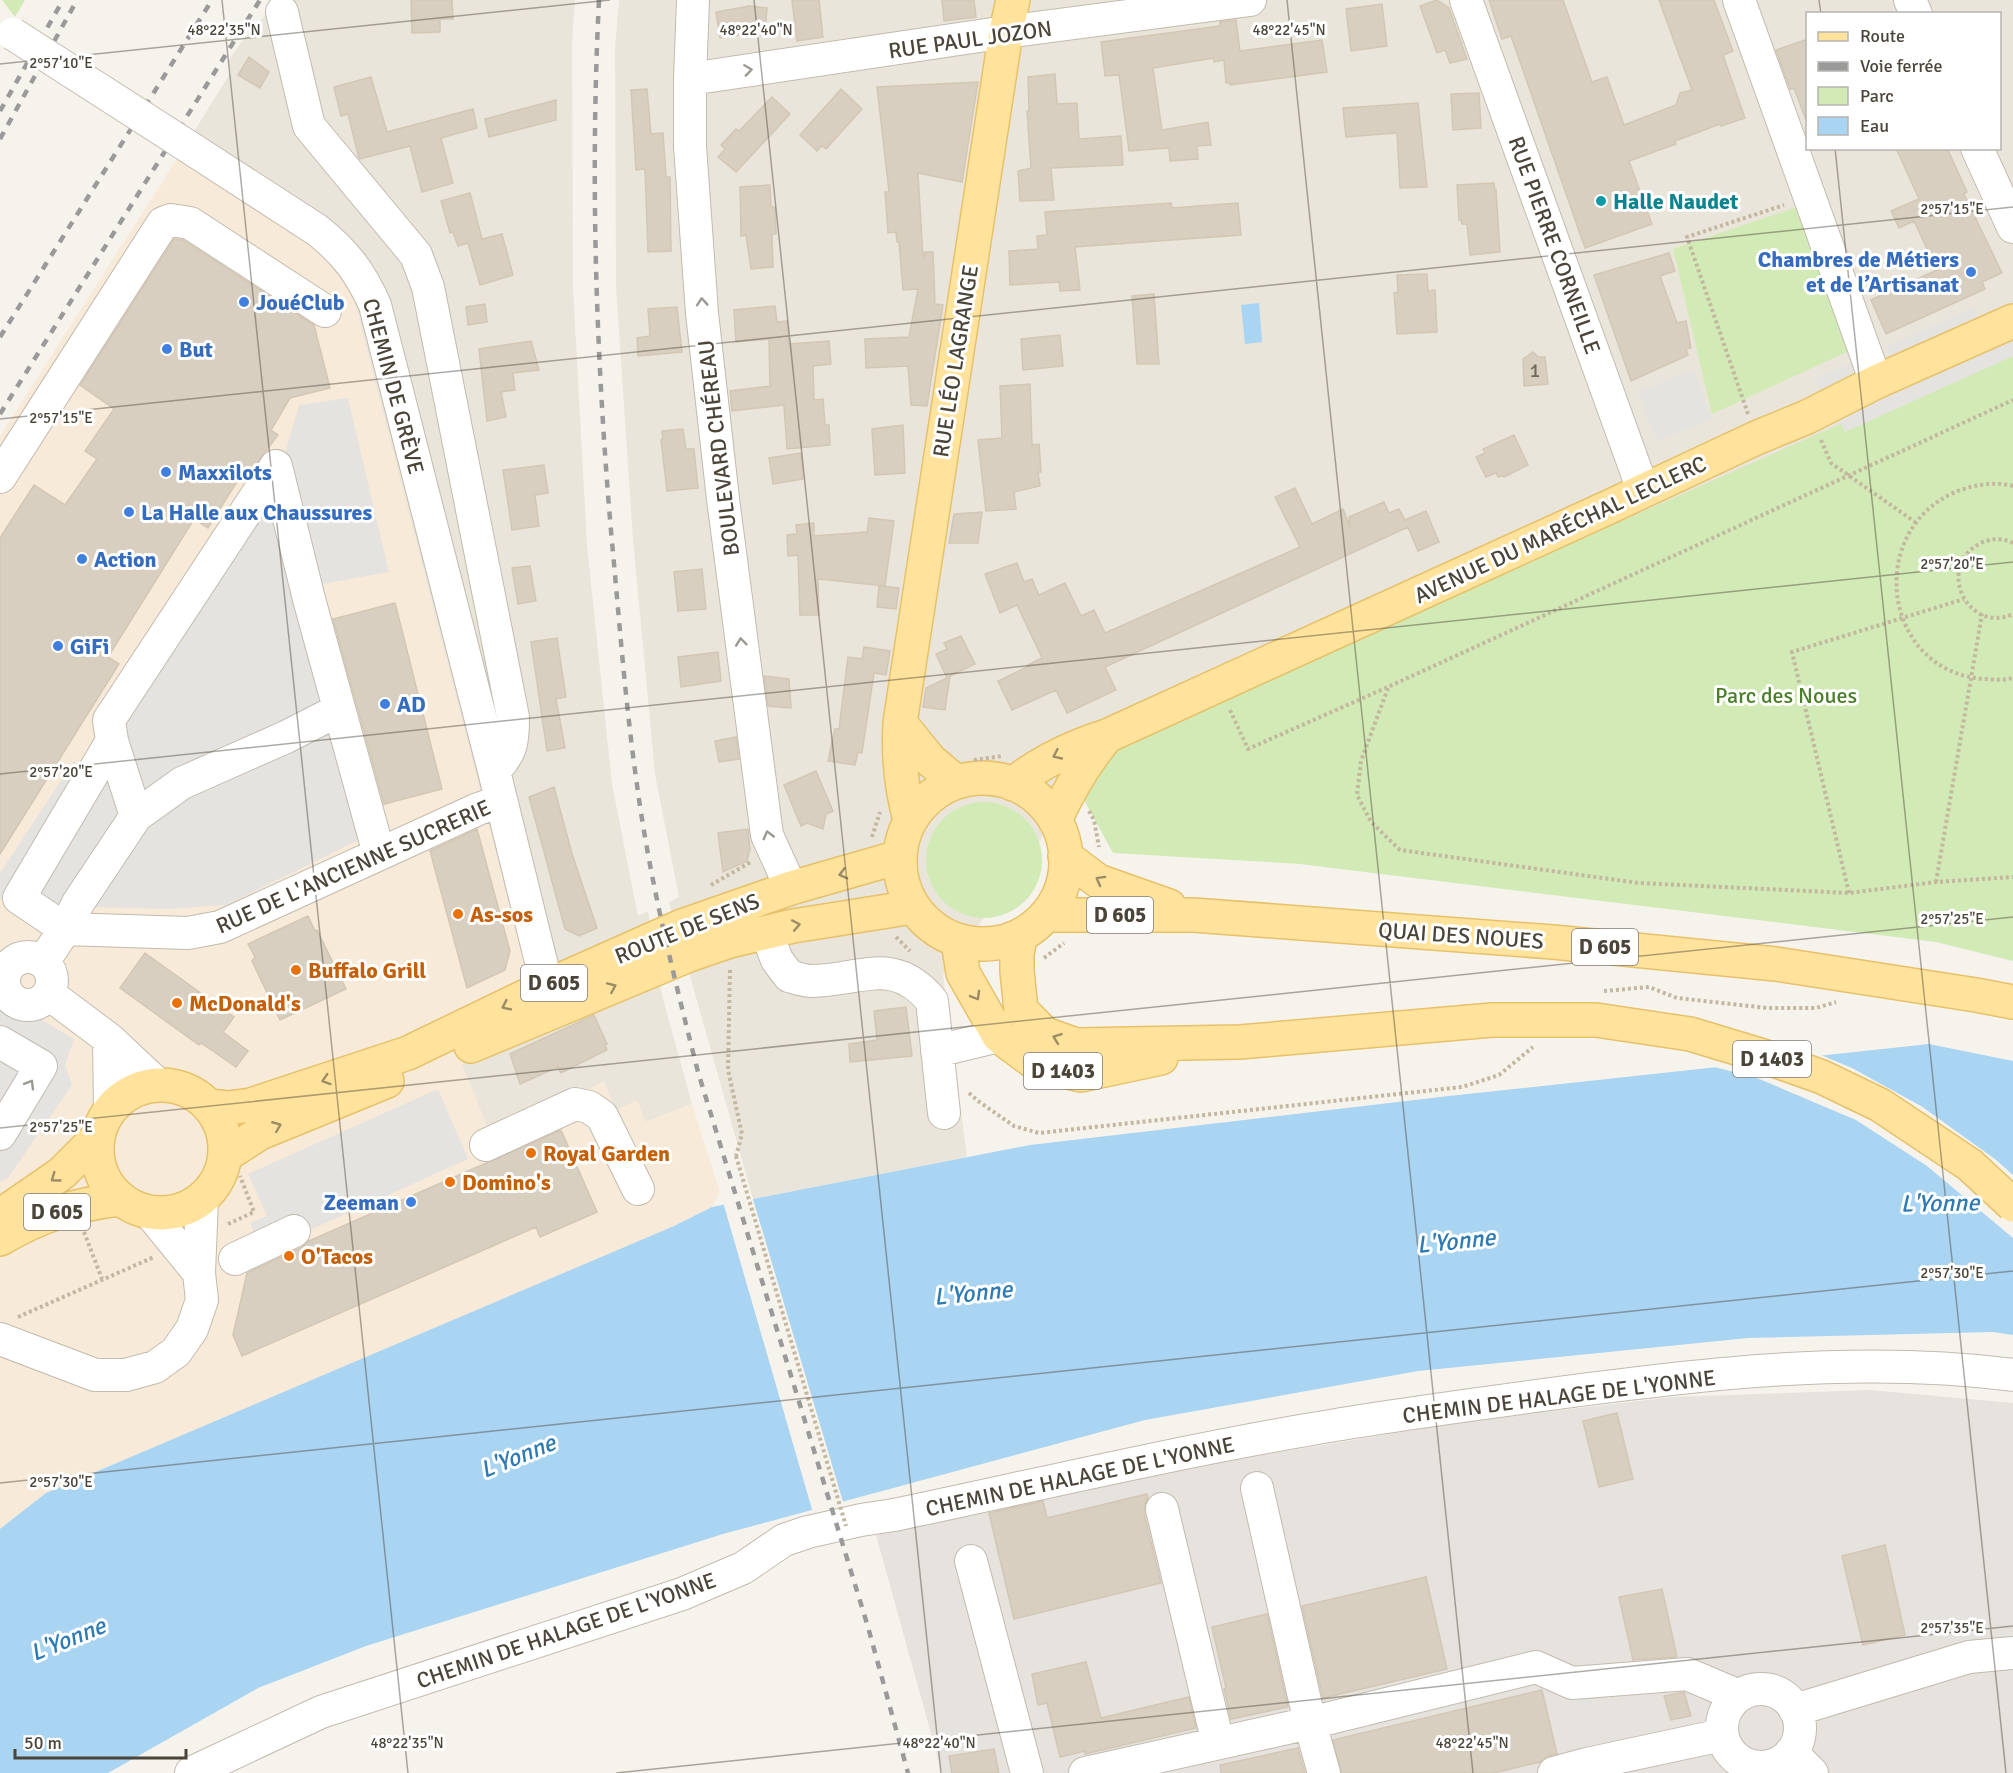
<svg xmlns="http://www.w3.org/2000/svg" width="2013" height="1773" font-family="Signika,sans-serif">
  <rect width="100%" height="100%" fill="#f6f3ec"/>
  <path fill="#eae5da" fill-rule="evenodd" d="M278,0H575L572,43L573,287L587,545L612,784L638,916L648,911L662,995L692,1104L646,1122L616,1110L604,1082L489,1131L462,1065L529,980L180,154L231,72L228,61L240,44Z
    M619,0H2013V354L1081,783L943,975L967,1157L753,1199L669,902L679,897L655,774L633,540L616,287L615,47ZM1808,14H2000V148H1808Z"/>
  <path fill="#f7ead8" d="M180,154L347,272L529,980L462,1065L489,1131L604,1082L616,1110L637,1100L646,1122L692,1104L720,1192L712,1207L674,1226L46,1493L0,1529V436Z"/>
  <path fill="#e6e2dd" d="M1870,1390L2013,1403V1773H942L876,1535L1207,1464L1469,1421L1673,1397Z"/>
  <path fill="#d2eab5" d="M2,0H25L15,17Z
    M1800,206L1851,350L1712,414L1673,249Z
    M2013,345V961L1936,942L1300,864L1113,853L1068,771L1261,681L1937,381Z
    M926 860a58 58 0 1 1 116 0a58 58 0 1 1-116 0Z"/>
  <path fill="#e5e3e0" d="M1975,307L1983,323L1893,364L1886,347Z
    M2013,335V356L1845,432L1837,415Z
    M1861,359L1868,375L1823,395L1815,379Z
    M1693,370L1712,419L1657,441L1638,392Z
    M348,398L389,572L318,585L365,837L226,905L170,909L90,907L46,932L0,898V873L74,761L103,783L129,716L280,471L299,405Z
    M0,995L74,1039L65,1065L72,1085L8,1178L0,1182Z
    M438,1089L468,1159L279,1244L256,1237L250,1223L267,1216L248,1174Z"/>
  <path fill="#a9d4f2" d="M1259,303L1262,342L1245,344L1241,305Z
    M1929,1044L2013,1061V1335L1993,1332L1748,1338L1418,1371L1145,1420L723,1534L366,1646L258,1688L108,1773H0V1529L46,1493L674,1226L712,1207L1030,1145L1449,1096Z"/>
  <path fill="#f6f3ec" d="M1816,1053L1852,1068L1921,1106L1995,1159L2013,1175V1238L1927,1166L1856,1120L1757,1078L1707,1065Z
    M752,1196L844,1505L813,1513L723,1202Z"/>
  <path fill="#d8cfc1" stroke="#d3c7b4" stroke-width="1.5" d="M411,0H452L453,19H440V32L412,33Z
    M792,0H819L823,37L797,41Z
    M942,0H974L976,17L944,21Z
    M1437,0L1449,8L1467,59L1450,63L1445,50L1437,53L1420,6Z
    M1489,0H1563L1592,82L1607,77L1624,125L1676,105L1680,93L1692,90L1659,0H1714L1733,51L1723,55L1745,118L1721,126L1720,124L1675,141L1676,144L1629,161L1652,224L1585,248L1511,36L1502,39Z
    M1382,4L1387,46L1351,51L1346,9Z
    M749,6L767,8L765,35L751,34L720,38L716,12Z
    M1236,20L1240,51L1322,40L1327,72L1230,85V83H1226L1224,60L1214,62V58L1153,68L1162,130L1208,122L1211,145L1197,146L1198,159L1170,161L1169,148L1129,151L1119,75L1105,76L1101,42L1220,26V22Z
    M1808,39V120H1806L1794,88L1790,89L1776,50Z
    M249,57L269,72L260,88L238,75Z
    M1055,74L1057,104L1077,103L1079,139L1121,136L1123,165L1051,168L1054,200L1020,201L1018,171L1031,168L1027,111H1029L1028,77Z
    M371,77L387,132L473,109L477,128L441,138L453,183L422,192L410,146L360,159L359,158L348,114L341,116L334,87Z
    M978,82L962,182L918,173L923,258L925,252H933L935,304L943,305L927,406L911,405L908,366L866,368L865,339L909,337L918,289L903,290L899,242H897L896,232L888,233L885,192H889L877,87Z
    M647,89L651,134L663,133L666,177H670L671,251L648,252L645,169L636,170L631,90Z
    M841,89L862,109L826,149L822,146L817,151L800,135Z
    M1479,93L1481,128L1453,130L1451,94Z
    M772,97L790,114L736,172L718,157L725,149L721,145L736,129L739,131Z
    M556,100V120L489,137L485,119Z
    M1418,103L1427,187L1400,188L1397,133L1346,137L1343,108Z
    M1896,148H1947L1967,192L1964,194L2002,273L1982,282L1985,289L1886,334L1871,300L1937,270L1914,221L1899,228L1891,211L1919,199Z
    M1494,183L1495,191L1496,190L1500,252L1470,255L1467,224H1462L1461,220H1459L1457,185Z
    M770,185L771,207H775L776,234H772L773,267L751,269L746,235L741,236L740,187Z
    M470,193L482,239L502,234L513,275L480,285L468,243L458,246L453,232L450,233L441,201Z
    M1171,203L1172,208L1238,203L1241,235L1075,247L1080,290L1060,291L1059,282L1010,285L1009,251L1038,249L1037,236L1047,235L1045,212Z
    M174,239L183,240L314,325L330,388L290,398L271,430L278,435L248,475L243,472L208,528L194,519L108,657L119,664L0,854V538L34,485L65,505L97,459L85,451L114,409L80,385Z
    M1669,253L1675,271L1660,276L1677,323L1686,321L1691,348L1686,349L1688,355L1631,381L1594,275Z
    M1427,274L1428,291L1435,290L1437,332L1397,334L1394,293L1398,292L1397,275Z
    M1154,294L1159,364H1137L1132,296Z
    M485,304L487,322L468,325L466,307Z
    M775,306L777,322L787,321L789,344L829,341L831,364L813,366L814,400L823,399L825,425H829L830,445L787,449L784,405L732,411L730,391L770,386L769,339L736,342L734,310Z
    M677,307L682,352L638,356L637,338L650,336L648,309Z
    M1060,335L1063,366L1023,370L1021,339Z
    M531,341L539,370L513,373L515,390L501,392L506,417L487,421L479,349Z
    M1533,352L1538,357H1545L1548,384L1524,386L1523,359Z
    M1030,384L1032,445L1039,444L1041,472H1038L1040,486L1014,492L1016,509L986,511L978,440L1002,438L1000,386Z
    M903,425L905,473L875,475L872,429Z
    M683,429L686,449H694L698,488L667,491L661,440L663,439L662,431Z
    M1514,435L1528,465L1504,477L1503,476L1498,477L1496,473L1486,477L1476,457L1485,453L1483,449Z
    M801,453L803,479L773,484L769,458Z
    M544,465L548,493L535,495L539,526L512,530L503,470Z
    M1295,488L1312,524L1343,509L1350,527L1349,517L1384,502L1389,513L1399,509L1405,520L1426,511L1439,542L1418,551L1408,527L1105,667L1116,690L1067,713L1056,690L1012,710L998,681L1029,666L1028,665L1042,658L1017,605L1000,613L985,574L1017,563L1024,582L1032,579L1039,595L1065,583L1081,616L1094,610L1105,633L1300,547L1275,497Z
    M982,512L978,543H949L954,514Z
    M869,518L894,521L885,586L818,579L819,615H800L798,555L788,556L787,535L797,534L796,525L814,523V536L867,532Z
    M530,566L536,601L518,604L512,568Z
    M702,569L706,609L678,611L674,572Z
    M879,586L899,588L896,609L877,607Z
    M395,603L442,789L384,804L333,619Z
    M961,636L975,664L950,676L945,710L923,707L926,688L947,678L936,654L947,649L944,643Z
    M557,638L566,697L556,699L565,748L547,751L531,642Z
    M864,647L890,651L886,675L874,673L862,753L858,752L855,765L828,761L835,729H839L848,657L862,659Z
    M718,652L721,681L681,687L678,657Z
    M764,676L789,679L791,708L768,706Z
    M736,737L739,759L719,762L715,741Z
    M816,771L833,811L826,814L823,829L807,823L801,826L784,785Z
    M554,787L572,854L597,928L579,936L565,929L529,797Z
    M477,829L510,951L505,970L467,988L430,851Z
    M748,829L750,849L747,861L723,872L718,833Z
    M308,916L315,931L317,930L346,989L280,1020L252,961L255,957L248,944Z
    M145,953L234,1017L223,1032L248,1051L236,1067L201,1043L199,1045L120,988Z
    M906,1007L912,1056L850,1062L849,1044L877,1040L874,1011Z
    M594,1015L607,1044L605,1045L607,1050L561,1073L558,1067L520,1084L510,1054Z
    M561,1130L597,1212L540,1237L536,1227L242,1356L233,1335L247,1273L302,1247L309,1241Z
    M1617,1413L1633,1479L1599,1487L1583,1421Z
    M1147,1494L1148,1498L1145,1504L1144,1513L1161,1583L1014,1619L989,1513L1043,1501L1047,1518Z
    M1885,1545L1905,1635L1863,1645L1842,1556Z
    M1426,1577L1447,1669L1323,1698L1302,1606Z
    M1662,1589L1677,1657L1633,1660L1619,1597Z
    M1267,1614L1288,1707L1231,1719L1224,1689L1226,1688L1212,1627Z
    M1086,1662L1101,1718L1189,1697L1196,1728L1085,1754V1751L1060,1757L1047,1703L1038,1705L1032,1674Z
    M1542,1690L1557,1754L1549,1756L1540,1762L1494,1773H1341L1333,1740Z
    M1684,1692L1691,1716L1671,1720L1664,1696Z
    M1298,1748L1305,1773H1221L1220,1765Z
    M994,1749L999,1773H952L949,1756Z"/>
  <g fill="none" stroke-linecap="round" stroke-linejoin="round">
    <g stroke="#c2bbae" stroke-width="34">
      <path id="minor" d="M693,0L690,79V146L702,313L723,499L767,835L791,888
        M1466,0L1643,490
        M1739,0L1876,382
        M1910,0L1916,14
        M282,12L309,126L416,255L428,287L513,717C513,743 512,752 494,771
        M690,79L1006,32L1250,0
        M1977,148L2013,227
        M192,149L317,230C345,252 360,272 375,305L494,771L547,986
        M0,477L163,223L171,220L190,223L325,311
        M112,741L19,898L65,929L78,903L136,816L182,783L286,737L339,710
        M136,816L112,741L109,720L276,466L309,599L379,854
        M772,947L777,960L789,976C796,978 804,981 812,981C862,980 894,955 932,1001L944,1113
        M4 981a24 24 0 1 1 48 0a24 24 0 1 1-48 0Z
        M43,962L65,929L188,933L220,927L478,809L501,801
        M49,994L109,1039L157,1084
        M109,1039L110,1109
        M0,1042L41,1066L0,1134
        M937,1051L999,1036
        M486,1145L575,1104L589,1107L602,1116L638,1189
        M150,1213L199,1273
        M235,1259L294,1231
        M0,1339L95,1375H126L155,1367L176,1352L192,1329L202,1300L199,1273L202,1200
        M1162,1509L1218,1743
        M971,1561L1027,1773
        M1722 1728a39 39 0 1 1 78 0a39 39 0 1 1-78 0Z
        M1795,1710L1969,1657L2013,1653
        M1791,1752L1812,1773
        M191,1773L321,1712L682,1594L743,1568L784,1540L808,1532L861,1520L894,1515C1031,1486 1168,1454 1306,1430C1385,1416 1464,1406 1543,1395C1698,1374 1857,1355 2013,1375
        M1085,1773L1310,1723L1257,1488
        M1324,1773L1310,1723L1536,1667L1572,1683L1687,1674L1739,1696
        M1554,1773L1587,1764
        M1589,1773L1587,1764L1722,1735"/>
    </g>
    <g stroke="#e6c16a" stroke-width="36">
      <path id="major" d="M900,723L930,760L956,782
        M900 861a83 83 0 1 1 166 0a83 83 0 1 1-166 0Z
        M1013,784C1042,761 1072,747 1107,736L1609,507L1756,438L1807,417L1876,382L2013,321
        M910,820C901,787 898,757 900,723L1006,32L1013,0
        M1055,820C1069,790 1085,762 1107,736
        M1065,856L1098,881L1169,906
        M1046,915H1193L1553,942L1776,964L1976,995L2013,1002
        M1020,936L1017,955V971L1021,1010L1045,1034L1076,1045L1240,1042L1492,1020
        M958,941L963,973L999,1036L1038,1065L1081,1075L1161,1058
        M471,1046L689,955L730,941L793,926L913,907
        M97 1149a64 64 0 1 1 128 0a64 64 0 1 1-128 0Z
        M209,1106L228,1108L251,1105L408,1053L547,986L682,926L791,888L899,857
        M226,1155L260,1133L387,1081
        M0,1216L62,1173L97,1138
        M0,1239C41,1215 73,1205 120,1199"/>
    </g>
    <path stroke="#c4b79f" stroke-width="4" stroke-dasharray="3 3" stroke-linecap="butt" d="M1748,414L1687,237L1784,205
      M1821,440L1831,463L1915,522
      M2013,486C1994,481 1973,485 1955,492C1863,533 1884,674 1986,679C1995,680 2004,680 2013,678
      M2013,543C2003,538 1991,538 1981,543C1934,566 1968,635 2013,614
      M1388,688L1361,761L1357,795L1371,822L1400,850L1639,883L1849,893L1936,882L2013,877
      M1230,710L1248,749L1388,687L2013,400
      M974,760L1002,756
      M1089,811L1094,820L1099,847
      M872,837L880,812
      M1936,882L1982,614
      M711,885L751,862
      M1849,893L1792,652L1964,599
      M896,937L910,951
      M1044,958L1064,943
      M730,970L728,1070L742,1134L736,1156
      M1604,991L1649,987L1677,998L1767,1008H1816L1836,1002
      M969,1093L978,1101L1014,1126L1039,1133L1462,1087L1499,1075L1533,1047
      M228,1224L254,1212L240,1176
      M84,1232L102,1279
      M18,1317L154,1257"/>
    <use href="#minor" stroke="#fff" stroke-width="32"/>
    <use href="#major" stroke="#ffe39c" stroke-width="33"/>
    <path stroke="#9a9a9a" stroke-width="4.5" stroke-dasharray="8 8" stroke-linecap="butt" d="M599,0C590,177 596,355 611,531C619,616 625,701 637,785C650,882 674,977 698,1072L868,1627L908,1773
      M0,111L63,0
      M0,139L77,0
      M0,337L212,0
      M0,414L260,0"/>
    <g stroke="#c2bbae" stroke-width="34" stroke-linecap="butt">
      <path id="minor-bridge" d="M13,34L192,149"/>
    </g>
    <g stroke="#e6c16a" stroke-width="36" stroke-linecap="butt">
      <path id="major-bridge" d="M1492,1020H1596L1690,1034L1763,1056L1822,1077L1880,1105L1970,1165L2013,1205"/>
    </g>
    <path stroke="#c4b79f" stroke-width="4" stroke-dasharray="3 3" stroke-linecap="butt" d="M736,1156L846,1526"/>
    <use href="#minor-bridge" stroke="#fff" stroke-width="32"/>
    <use href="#major-bridge" stroke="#ffe39c" stroke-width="33"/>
  </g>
  <defs><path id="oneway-chevron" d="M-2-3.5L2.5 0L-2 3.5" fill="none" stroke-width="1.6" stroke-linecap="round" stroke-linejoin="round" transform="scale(1.5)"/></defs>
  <g stroke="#9c9892">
    <use href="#oneway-chevron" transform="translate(748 70) rotate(-8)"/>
    <use href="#oneway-chevron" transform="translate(702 302) rotate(-94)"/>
    <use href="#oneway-chevron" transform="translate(741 642) rotate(-97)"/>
    <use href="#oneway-chevron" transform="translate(768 835) rotate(-105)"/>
    <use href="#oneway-chevron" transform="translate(30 1084) rotate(-59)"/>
  </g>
  <g stroke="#9c8c66">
    <use href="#oneway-chevron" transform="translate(1057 755) rotate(155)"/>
    <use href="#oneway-chevron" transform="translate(843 874) rotate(165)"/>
    <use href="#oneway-chevron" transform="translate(1100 880) rotate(-151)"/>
    <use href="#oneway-chevron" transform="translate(796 925) rotate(-11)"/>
    <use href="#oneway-chevron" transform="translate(612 987) rotate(-23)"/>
    <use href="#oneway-chevron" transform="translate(976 996) rotate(60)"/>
    <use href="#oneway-chevron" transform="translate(506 1006) rotate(154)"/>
    <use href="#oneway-chevron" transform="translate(1057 1038) rotate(-160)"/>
    <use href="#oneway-chevron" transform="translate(326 1080) rotate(162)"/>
    <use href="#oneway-chevron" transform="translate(277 1126) rotate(-22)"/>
    <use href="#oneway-chevron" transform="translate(55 1178) rotate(144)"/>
  </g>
  <path fill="none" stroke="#4b4439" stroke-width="1.5" stroke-opacity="0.45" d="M222,0L408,1773M754,0L941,1773M1287,0L1473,1773M1819,0L1821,14M0,64L610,0M1835,148L2006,1773M0,419L2013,207M0,774L2013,562M0,1128L2013,917M0,1483L2013,1271M616,1773L2013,1626"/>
  <circle fill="#0f9aa8" stroke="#fff" stroke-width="2" cx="1601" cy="201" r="6"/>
  <g fill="#3f7fe0" stroke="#fff" stroke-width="2">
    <circle cx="1971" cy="272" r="6"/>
    <circle cx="244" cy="302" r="6"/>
    <circle cx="167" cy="349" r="6"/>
    <circle cx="166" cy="472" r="6"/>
    <circle cx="129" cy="512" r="6"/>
    <circle cx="82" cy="559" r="6"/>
    <circle cx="58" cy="646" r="6"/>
    <circle cx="385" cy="704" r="6"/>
    <circle cx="411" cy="1202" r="6"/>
  </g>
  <g fill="#e8710a" stroke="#fff" stroke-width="2">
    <circle cx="458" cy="914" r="6"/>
    <circle cx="296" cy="970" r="6"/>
    <circle cx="177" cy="1003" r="6"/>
    <circle cx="531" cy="1153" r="6"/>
    <circle cx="450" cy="1182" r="6"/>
    <circle cx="289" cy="1256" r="6"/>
  </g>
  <g text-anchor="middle" stroke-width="6" stroke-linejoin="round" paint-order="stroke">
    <g font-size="20" fill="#6e675b">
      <text x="1535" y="377">1</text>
    </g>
    <g fill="#fff" stroke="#817c74" stroke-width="1.5">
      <rect x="1087" y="897" width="66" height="36" rx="4.5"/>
      <rect x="1572" y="929" width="66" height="36" rx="4.5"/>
      <rect x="521" y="965" width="66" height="36" rx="4.5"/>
      <rect x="1733" y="1041" width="78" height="36" rx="4.5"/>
      <rect x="1024" y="1053" width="78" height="36" rx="4.5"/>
      <rect x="24" y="1194" width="66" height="36" rx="4.5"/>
    </g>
    <g font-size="21" font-weight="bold" fill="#4b4439">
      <text x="1120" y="922">D 605</text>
      <text x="1605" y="954">D 605</text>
      <text x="554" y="990">D 605</text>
      <text x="1772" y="1066">D 1403</text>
      <text x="1063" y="1078">D 1403</text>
      <text x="57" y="1219">D 605</text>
    </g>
    <g font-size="22" fill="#4b4439" stroke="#fff">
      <text transform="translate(970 39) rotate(-8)" y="8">RUE PAUL JOZON</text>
      <text transform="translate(1555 245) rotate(70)" y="8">RUE PIERRE CORNEILLE</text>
      <text transform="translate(955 361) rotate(-81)" y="8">RUE LÉO LAGRANGE</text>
      <text transform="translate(394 386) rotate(75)" y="8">CHEMIN DE GRÈVE</text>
      <text transform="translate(718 448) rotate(-97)" y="8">BOULEVARD CHÉREAU</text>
      <text transform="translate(1560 529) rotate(-25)" y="8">AVENUE DU MARÉCHAL LECLERC</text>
      <text transform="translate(353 866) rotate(-24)" y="8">RUE DE L'ANCIENNE SUCRERIE</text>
      <text transform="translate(687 928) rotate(-22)" y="8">ROUTE DE SENS</text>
      <text transform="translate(1461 935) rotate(4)" y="8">QUAI DES NOUES</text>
      <text transform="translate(1559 1396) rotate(-7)" y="8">CHEMIN DE HALAGE DE L'YONNE</text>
      <text transform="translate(1080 1476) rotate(-12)" y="8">CHEMIN DE HALAGE DE L'YONNE</text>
      <text transform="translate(566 1630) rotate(-19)" y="8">CHEMIN DE HALAGE DE L'YONNE</text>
    </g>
    <g font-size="22" font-weight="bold" fill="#0d838f" stroke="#fff" text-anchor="start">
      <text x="1613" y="209">Halle Naudet</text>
    </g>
    <g font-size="22" font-weight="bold" fill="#366cbe" stroke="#fff" text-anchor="start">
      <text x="1959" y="267" text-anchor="end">Chambres de Métiers<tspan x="1959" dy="25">et de l’Artisanat</tspan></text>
      <text x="256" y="310">JouéClub</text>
      <text x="179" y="357">But</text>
      <text x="178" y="480">Maxxilots</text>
      <text x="141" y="520">La Halle aux Chaussures</text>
      <text x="94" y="567">Action</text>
      <text x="70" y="654">GiFi</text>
      <text x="397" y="712">AD</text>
      <text x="399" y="1210" text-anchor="end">Zeeman</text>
    </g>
    <g font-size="22" fill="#4a7f2a" stroke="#fff">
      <text x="1786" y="703">Parc des Noues</text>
    </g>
    <g font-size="22" font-weight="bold" fill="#c56008" stroke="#fff" text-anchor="start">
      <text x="470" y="922">As-sos</text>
      <text x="308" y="978">Buffalo Grill</text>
      <text x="189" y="1011">McDonald's</text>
      <text x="543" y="1161">Royal Garden</text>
      <text x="462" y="1190">Domino's</text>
      <text x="301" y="1264">O'Tacos</text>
    </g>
    <g font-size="24" font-style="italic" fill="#2e7ab2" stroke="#fff">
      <text transform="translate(1940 1203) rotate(-1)" y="8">L'Yonne</text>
      <text transform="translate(1456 1241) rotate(-6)" y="8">L'Yonne</text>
      <text transform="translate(973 1293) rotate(-6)" y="8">L'Yonne</text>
      <text transform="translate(518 1456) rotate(-22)" y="8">L'Yonne</text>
      <text transform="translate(68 1639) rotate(-22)" y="8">L'Yonne</text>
    </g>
  </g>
  <g font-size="15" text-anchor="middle" fill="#4b4439" stroke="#fff" stroke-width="6" stroke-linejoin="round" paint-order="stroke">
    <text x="224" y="35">48°22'35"N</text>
    <text x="756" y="35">48°22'40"N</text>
    <text x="1289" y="35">48°22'45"N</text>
    <text x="61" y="68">2°57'10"E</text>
    <text x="1952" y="214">2°57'15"E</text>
    <text x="61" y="423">2°57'15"E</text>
    <text x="1952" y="569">2°57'20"E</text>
    <text x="61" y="777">2°57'20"E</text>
    <text x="1952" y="924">2°57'25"E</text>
    <text x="61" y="1132">2°57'25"E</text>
    <text x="1952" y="1278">2°57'30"E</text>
    <text x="61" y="1487">2°57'30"E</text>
    <text x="1952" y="1633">2°57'35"E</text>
    <text x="407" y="1748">48°22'35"N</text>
    <text x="939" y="1748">48°22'40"N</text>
    <text x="1472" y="1748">48°22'45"N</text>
  </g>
  <rect x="1806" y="12" width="195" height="138" fill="#ffffff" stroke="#b7b4b0" stroke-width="1.5"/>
  <rect x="1818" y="32" width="30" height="9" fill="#ffe39c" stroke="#b7b4b0" stroke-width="1.5"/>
  <text x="1860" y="42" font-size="18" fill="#4b4439">Route</text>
  <rect x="1818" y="62" width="30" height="9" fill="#9a9a9a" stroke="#b7b4b0" stroke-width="1.5"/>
  <text x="1860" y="72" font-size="18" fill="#4b4439">Voie ferrée</text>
  <rect x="1818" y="87" width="30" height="18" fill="#d2eab5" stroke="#b7b4b0" stroke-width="1.5"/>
  <text x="1860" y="102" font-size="18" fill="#4b4439">Parc</text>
  <rect x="1818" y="117" width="30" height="18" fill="#a9d4f2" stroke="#b7b4b0" stroke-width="1.5"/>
  <text x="1860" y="132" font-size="18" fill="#4b4439">Eau</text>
  <path d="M15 1749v9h171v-9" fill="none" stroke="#4b4439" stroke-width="3"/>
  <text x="24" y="1749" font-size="18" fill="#4b4439" stroke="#ffffff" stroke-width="4.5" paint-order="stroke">50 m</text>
</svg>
